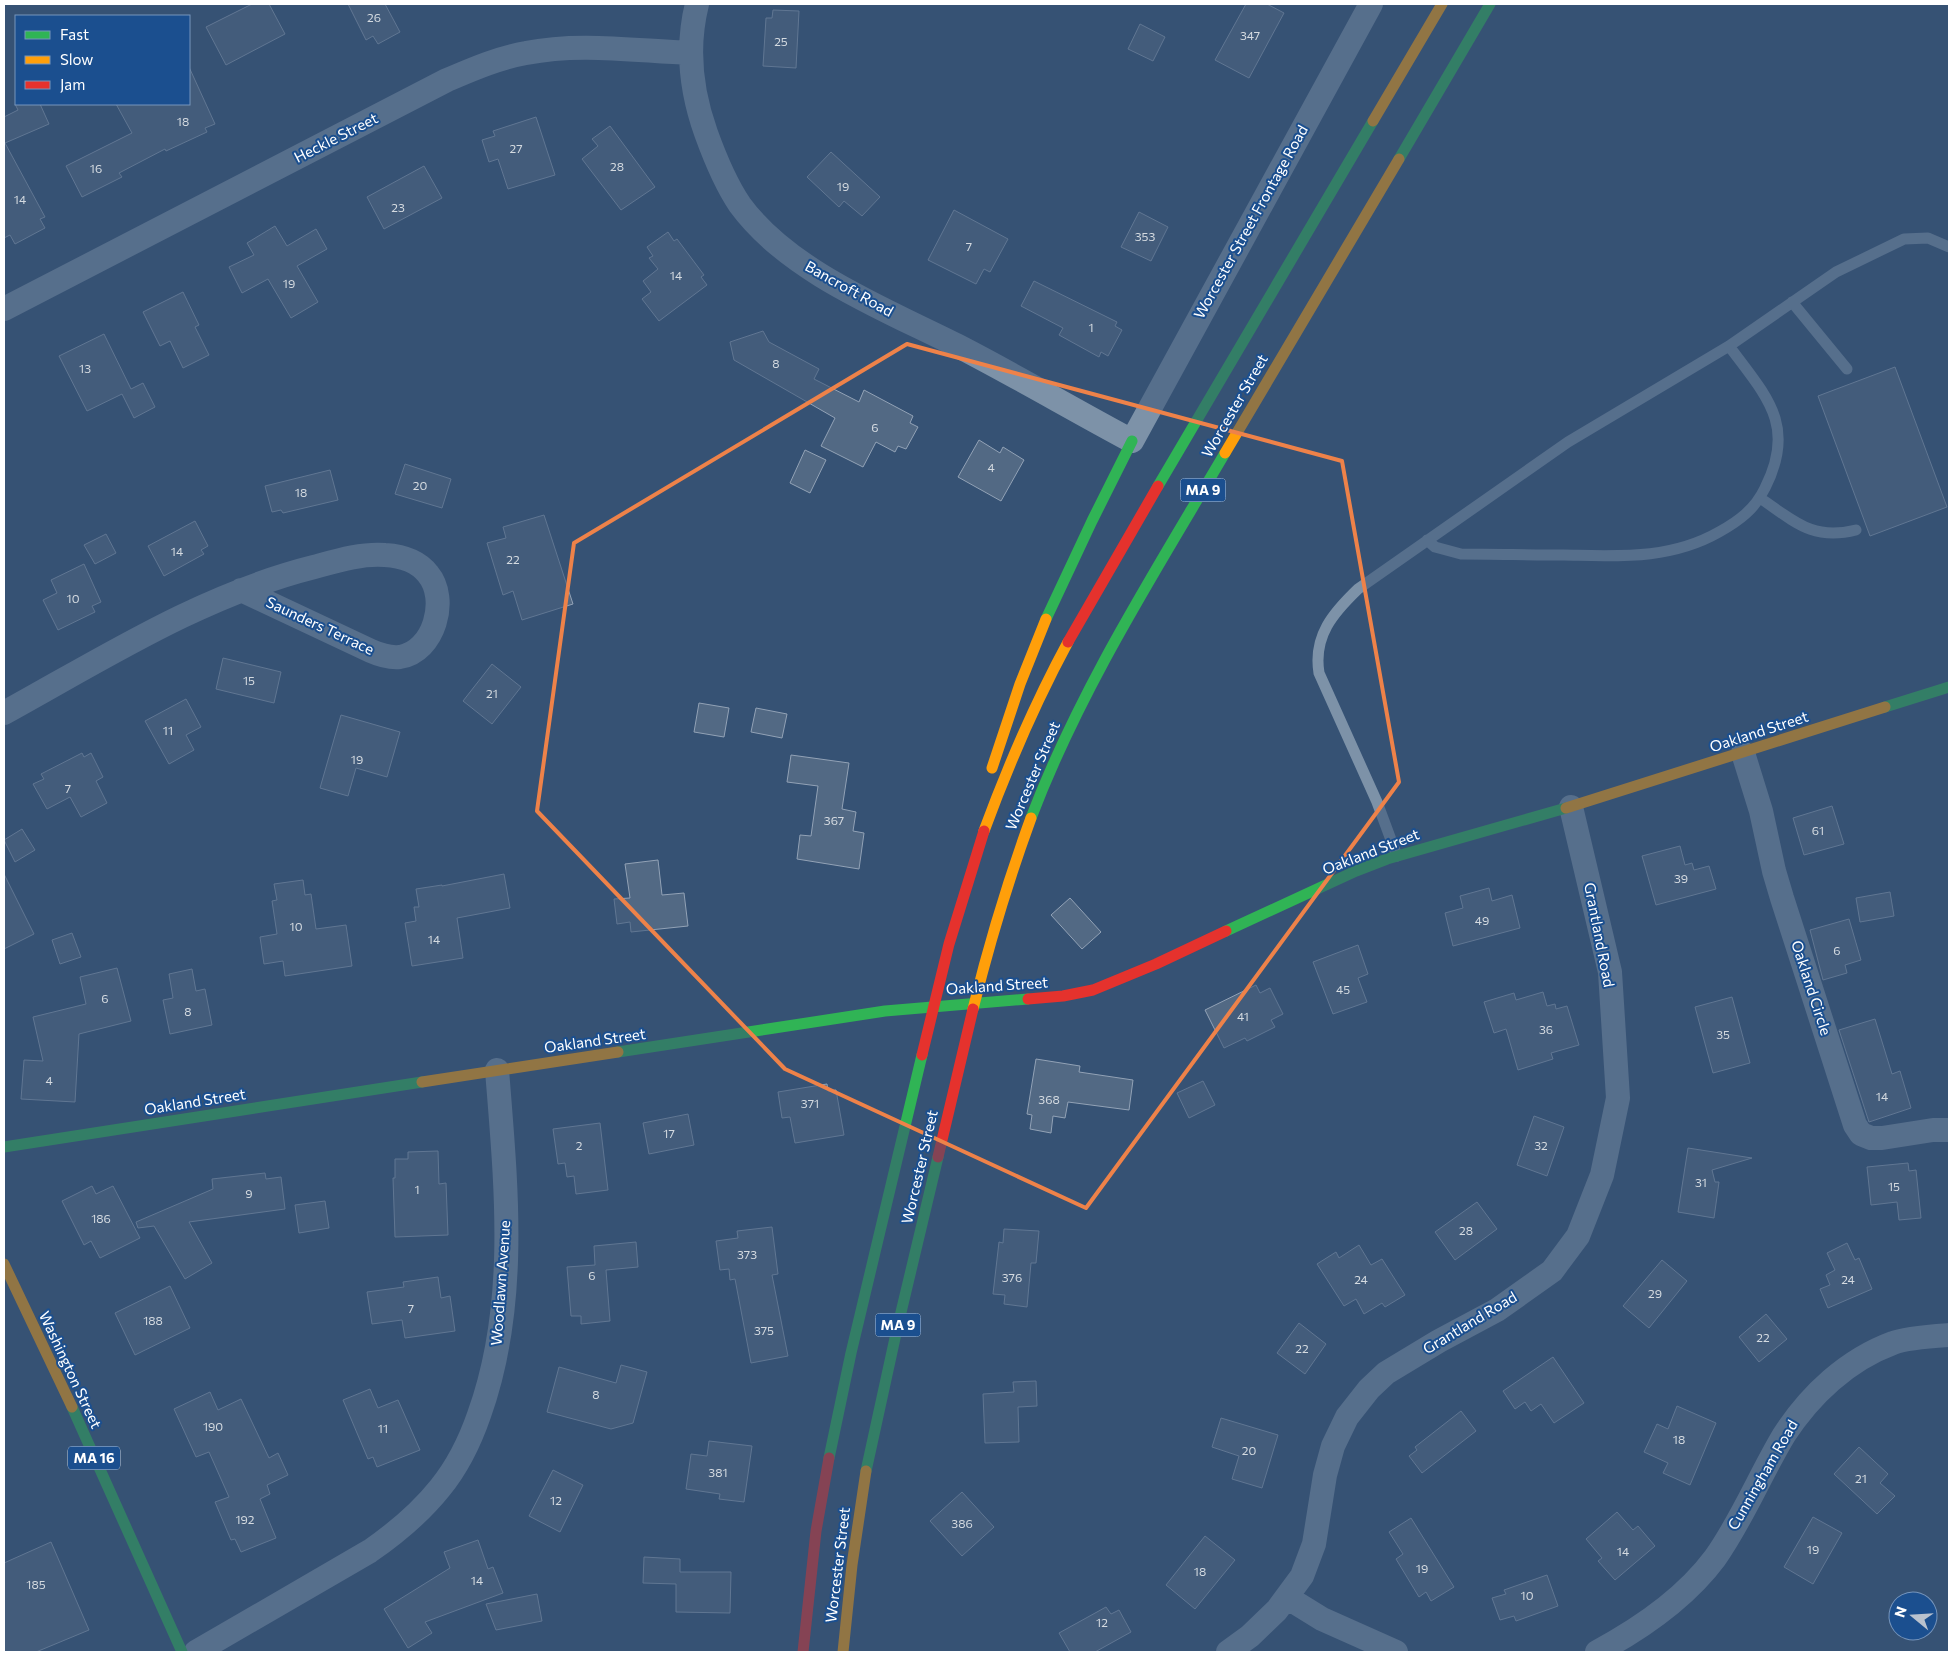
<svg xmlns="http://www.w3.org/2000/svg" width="1953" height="1656" font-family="Commissioner,sans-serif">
  <rect width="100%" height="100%" fill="#365274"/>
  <path fill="#526984" stroke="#92a2b6" d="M252,4H269L285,34L226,65L206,27Z
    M348,4H385L400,32L378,44L373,36L366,40Z
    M1246,4H1267L1284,13L1249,78L1215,60Z
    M773,10L799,11L796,68L763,66L766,18H772Z
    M1140,24L1165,37L1153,61L1128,49Z
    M189,67L215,124L205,128L207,132L166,151L165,149L119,173L122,177L82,197L66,166L132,133L116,104H189Z
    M15,104H40L49,124L5,143L45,217L40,219L45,228L15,244L10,235L4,238V117L18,110Z
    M536,117L555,175L508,189L498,159L489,162L482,140L495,136L493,131Z
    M610,126L655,187L621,210L582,159L598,146L592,139Z
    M831,152L880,197L862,216L844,201L839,207L807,177Z
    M424,166L442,198L384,229L367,197Z
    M954,210L1008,239L990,272L984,269L976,284L928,260Z
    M1139,212L1168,227L1151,261L1121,247Z
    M275,226L287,246L316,229L327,249L297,266L318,302L291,318L268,279L242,293L229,267L254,255L247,243Z
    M668,232L674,241L677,239L704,275L701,277L707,285L659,321L642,299L651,292L643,281L658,269L649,258L653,256L647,247Z
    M1034,281L1117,322L1115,326L1122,330L1108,356L1101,352L1099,357L1059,335L1063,328L1021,306Z
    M183,292L199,325L195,327L209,355L183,368L170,341L160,346L143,312Z
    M763,331L769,342L819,369L814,379L859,402L864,390L913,416L910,423L918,427L906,449L898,446L895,452L876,442L863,467L821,446L835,418L734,360L730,342Z
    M104,334L131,389L143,383L155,407L134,418L122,394L87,411L59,356Z
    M1895,367L1947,507L1870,536L1818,396Z
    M979,440L1000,453L1003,447L1024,460L1001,501L958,477Z
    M805,450L826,460L810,493L790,483Z
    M405,464L451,479L442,508L395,494Z
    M330,470L338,500L283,513L281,510L272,512L265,486Z
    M544,515L573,604L522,620L513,591L503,595L487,543L506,538L503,527Z
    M195,521L208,546L201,550L204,554L164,576L148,546Z
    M106,534L116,553L95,564L84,545Z
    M84,564L101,602L92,606L95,612L58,630L43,600L57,593L51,580Z
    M223,658L281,672L274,703L216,689Z
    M492,664L521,687L492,724L463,701Z
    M186,699L201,727L186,735L194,750L169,764L145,721Z
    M699,703L729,708L724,737L694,732Z
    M756,708L787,714L782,738L751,732Z
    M341,715L400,732L387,777L356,768L348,796L320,788Z
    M82,753L84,757L91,753L103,777L96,781L107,803L81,817L70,797L47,809L33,784L44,779L41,774Z
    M791,755L849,763L842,809L856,812L853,831L864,833L859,869L797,859L800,835L811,836L818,786L787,782Z
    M1832,806L1844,844L1804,855L1793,818Z
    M22,829L35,850L15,862L4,840Z
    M1680,846L1685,865L1692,863L1694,870L1709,866L1716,889L1656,905L1642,856Z
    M658,860L662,895L684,893L688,926L631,932L630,922L617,924L614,899L630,898L625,864Z
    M4,874L34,934L4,949Z
    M504,874L510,908L457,918L463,958L412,966L405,923L416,921L414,907H419L416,889L442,885V886Z
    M303,880L305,895L311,894L316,929L346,925L352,966L285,976L283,961L264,964L260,937L277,934L272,901L277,900L274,884Z
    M1489,888L1492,901L1512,895L1520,928L1453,946L1445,913L1463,908L1460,896Z
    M1890,892L1894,916L1860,922L1856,898Z
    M1070,898L1101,932L1082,949L1051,915Z
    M1849,919L1861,960L1845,965L1847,973L1823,980L1810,930Z
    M72,933L81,957L60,964L52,940Z
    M1358,945L1368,974L1358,978L1367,1002L1333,1014L1313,962Z
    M117,968L131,1021L79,1034L75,1102L21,1099L24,1060L43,1061L33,1017L86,1004L80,977Z
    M192,969L196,991L205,989L212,1025L170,1034L163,1000L173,998L169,974Z
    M1256,985L1260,993L1270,988L1283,1014L1271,1020L1275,1027L1247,1041L1245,1038L1224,1048L1205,1010Z
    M1543,992L1547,1006L1555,1004L1556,1009L1567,1006L1579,1045L1551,1053L1553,1059L1518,1070L1506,1029L1494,1033L1484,1002L1514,993L1516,1000Z
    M1732,997L1750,1063L1713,1073L1695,1007Z
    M1875,1019L1892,1074L1900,1071L1911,1108L1869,1122L1839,1030Z
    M1036,1059L1080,1066L1079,1072L1133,1080L1129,1110L1068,1102L1065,1118L1053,1116L1051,1133L1030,1129L1032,1115L1027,1114Z
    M1203,1081L1215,1105L1189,1118L1177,1093Z
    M827,1084L828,1091L836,1090L844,1135L795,1143L790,1117L782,1118L778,1092Z
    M688,1114L694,1145L649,1154L643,1123Z
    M1534,1116L1564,1127L1547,1176L1517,1165Z
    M600,1123L608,1190L576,1194L574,1176L567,1177L565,1163L558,1164L553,1129Z
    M1688,1148L1752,1158L1712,1170L1715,1182H1719L1714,1218L1678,1212Z
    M438,1151L439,1184L446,1183L448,1235L395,1237L393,1178H395V1159H408V1152Z
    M1908,1163L1909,1171L1916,1170L1921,1218L1899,1220L1897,1202L1871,1205L1867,1167Z
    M265,1173L266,1179L281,1177L285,1209L189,1222L212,1263L185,1279L154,1226L138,1228L136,1222L213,1189L212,1179Z
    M92,1186L96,1194L113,1186L140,1238L100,1258L91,1241L84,1245L62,1201Z
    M325,1201L329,1228L299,1233L295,1205Z
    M1477,1202L1497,1229L1455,1260L1435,1232Z
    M772,1227L778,1274L772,1275L788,1356L751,1363L735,1279L730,1280L729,1269L720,1270L716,1241L738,1238L737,1231Z
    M1004,1229L1039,1231L1036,1263H1031L1027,1307L1004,1304L1005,1295L993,1294L999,1242L1003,1243Z
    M636,1242L638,1267L606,1270L610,1321L581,1324V1316H571L567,1267L595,1265L594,1246Z
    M1847,1243L1855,1260L1859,1258L1872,1289L1828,1308L1820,1289L1830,1285L1826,1275L1835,1270L1827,1253Z
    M1359,1245L1371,1265L1382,1259L1405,1295L1385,1307L1382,1303L1364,1314L1356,1299L1344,1306L1317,1264L1336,1252L1339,1258Z
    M1662,1260L1687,1281L1649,1328L1623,1306Z
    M438,1277L441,1298L450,1296L455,1331L405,1338L402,1320L372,1324L367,1292L404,1287L403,1282Z
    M170,1286L190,1328L135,1355L115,1313Z
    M1766,1314L1787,1339L1759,1362L1739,1337Z
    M1299,1323L1326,1344L1305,1374L1277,1353Z
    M1553,1357L1584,1403L1554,1423L1541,1404L1531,1411L1525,1402L1515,1409L1503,1391Z
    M621,1365L647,1372L633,1423L611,1429L547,1412L559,1367L616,1383Z
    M1036,1381L1037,1406L1018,1407L1019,1442L985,1443L983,1394L1014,1392L1013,1382Z
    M370,1389L378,1408L398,1400L420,1450L377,1467L373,1457L368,1459L343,1400Z
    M210,1392L218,1410L241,1399L269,1458L278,1453L288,1475L267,1485L270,1494L260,1499L276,1538L241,1552L235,1539L231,1540L215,1502L229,1497L209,1452L196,1457L174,1409Z
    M1677,1406L1716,1423L1690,1485L1663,1473L1668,1463L1644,1452L1657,1424L1668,1429Z
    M1461,1411L1476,1431L1422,1473L1409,1456L1417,1450L1415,1447Z
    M1221,1418L1278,1435L1262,1488L1232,1479L1239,1456L1212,1447Z
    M709,1441L752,1446L744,1502L719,1499L720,1494L686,1489L691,1454L707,1456Z
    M1859,1447L1888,1474L1880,1483L1895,1496L1877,1514L1834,1474Z
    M553,1470L583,1485L560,1532L529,1516Z
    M962,1492L994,1527L962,1556L930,1521Z
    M1617,1512L1633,1530L1638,1526L1655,1546L1615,1580L1598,1561L1602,1558L1586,1539Z
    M1813,1517L1842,1533L1813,1584L1784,1567Z
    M1411,1518L1454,1587L1431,1601L1426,1592L1419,1597L1396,1559L1403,1554L1389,1532Z
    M1205,1536L1235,1560L1195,1609L1166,1585Z
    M478,1540L488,1569L493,1567L503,1593L425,1622L432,1633L408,1648L384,1609L450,1568L444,1552Z
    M51,1542L89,1630L36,1652H4V1563Z
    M644,1557L680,1559V1572H731L730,1613L676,1612V1584L643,1583Z
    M1547,1575L1558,1606L1516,1621L1514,1616L1500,1620L1492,1598L1506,1594L1504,1590Z
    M537,1594L542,1621L496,1630L486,1604Z
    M1106,1607L1111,1614L1119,1610L1131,1632L1095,1652H1070L1059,1633Z"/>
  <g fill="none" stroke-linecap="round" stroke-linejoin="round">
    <path stroke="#7d92a8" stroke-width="11" d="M1792,302L1847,369
      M1760,498C1794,521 1812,541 1856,530
      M1427,540L1435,547L1461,554C1495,554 1530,555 1564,555C1618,556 1670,560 1719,532C1739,521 1755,509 1765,488C1797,425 1766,396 1729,346
      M1397,856L1377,802L1319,673C1313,636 1333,613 1358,589L1568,442L1729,346L1836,272L1904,239L1928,238L1949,247"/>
    <path stroke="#7d92a8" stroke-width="24" d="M697,4C686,48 691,91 706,133C715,158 725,183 740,205C789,272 887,310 960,347C1018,377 1074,410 1132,441L1371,4
      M4,309L447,80C473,69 498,58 526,53C579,42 637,51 690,53
      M4,713C104,658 202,595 314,567C336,561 362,553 385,555C401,556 418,561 428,574C449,599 434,652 400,657C390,658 380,655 371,651L241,590
      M1743,753L1761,811L1774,871L1782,898L1855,1125L1861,1134L1871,1138H1882L1933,1130H1949
      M1288,1598L1322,1619L1396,1652
      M196,1652L370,1551C396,1533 420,1513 440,1488C458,1466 470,1441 479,1415C519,1304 506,1184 497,1070
      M1228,1652L1250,1636L1277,1610L1302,1576L1314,1544L1325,1475L1333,1446L1347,1417L1369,1389L1386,1373L1439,1341L1497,1310L1552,1271L1578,1236L1602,1175L1618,1098L1610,972L1571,807
      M1597,1652C1640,1629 1686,1597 1715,1558C1742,1520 1760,1475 1784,1435C1810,1395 1847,1360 1893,1343C1905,1338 1935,1336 1949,1335"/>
    <path stroke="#30b455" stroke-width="11" d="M1399,159L1490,4
      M1158,486L1373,121
      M1046,619L1092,521L1132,441
      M1885,707L1949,687
      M1031,818C1080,689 1155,572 1225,453
      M1226,931L1356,871L1387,859L1566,808
      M618,1052L885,1011L1028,999
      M4,1147L422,1082
      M72,1407L182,1652
      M829,1458L851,1353L922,1055
      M866,1471L897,1329L938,1157"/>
    <path stroke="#ff9f0a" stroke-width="11" d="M1373,121L1442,4
      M1225,453L1399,159
      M992,768L1020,684L1046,619
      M1566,808L1885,707
      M984,831C1008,766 1035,703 1068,642
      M973,1009C989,944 1008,881 1031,818
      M422,1082L618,1052
      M4,1264L72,1407
      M843,1652L852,1565L866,1471"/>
    <path stroke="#e5322d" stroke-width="11" d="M1068,642L1158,486
      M1028,999L1063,996L1093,990L1156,964L1226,931
      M922,1055L949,944L984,831
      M938,1157L973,1009
      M803,1652L816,1531L829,1458"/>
  </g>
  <path d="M0 0H1953V1656H0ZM907,344L1342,461L1399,782L1086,1208L785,1069L537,811L574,543Z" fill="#365274" fill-opacity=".55" fill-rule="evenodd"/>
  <path fill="none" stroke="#ee8249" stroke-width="4" stroke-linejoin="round" d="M907,344L1342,461L1399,782L1086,1208L785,1069L537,811L574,543Z"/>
  <g text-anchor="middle" stroke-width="4" stroke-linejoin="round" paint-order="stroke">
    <g font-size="12" fill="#d4dae0">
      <text x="374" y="22">26</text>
      <text x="1250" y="40">347</text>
      <text x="781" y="46">25</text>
      <text x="183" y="126">18</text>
      <text x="516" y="153">27</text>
      <text x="617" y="171">28</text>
      <text x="96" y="173">16</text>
      <text x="843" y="191">19</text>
      <text x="20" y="204">14</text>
      <text x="398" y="212">23</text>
      <text x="1145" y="241">353</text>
      <text x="969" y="251">7</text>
      <text x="676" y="280">14</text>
      <text x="289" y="288">19</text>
      <text x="1091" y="332">1</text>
      <text x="776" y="368">8</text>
      <text x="85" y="373">13</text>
      <text x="875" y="432">6</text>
      <text x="991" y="472">4</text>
      <text x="420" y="490">20</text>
      <text x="301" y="497">18</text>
      <text x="177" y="556">14</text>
      <text x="513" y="564">22</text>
      <text x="73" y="603">10</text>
      <text x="249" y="685">15</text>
      <text x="492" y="698">21</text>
      <text x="168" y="735">11</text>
      <text x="357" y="764">19</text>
      <text x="68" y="793">7</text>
      <text x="834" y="825">367</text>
      <text x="1818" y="835">61</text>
      <text x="1681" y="883">39</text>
      <text x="1482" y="925">49</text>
      <text x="296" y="931">10</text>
      <text x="434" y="944">14</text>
      <text x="1837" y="955">6</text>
      <text x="1343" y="994">45</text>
      <text x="105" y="1003">6</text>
      <text x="188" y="1016">8</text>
      <text x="1243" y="1021">41</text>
      <text x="1546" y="1034">36</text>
      <text x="1723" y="1039">35</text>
      <text x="49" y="1085">4</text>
      <text x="1882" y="1101">14</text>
      <text x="1049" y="1104">368</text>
      <text x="810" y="1108">371</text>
      <text x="669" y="1138">17</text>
      <text x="579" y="1150">2</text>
      <text x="1541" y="1150">32</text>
      <text x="1701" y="1187">31</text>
      <text x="1894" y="1191">15</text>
      <text x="417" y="1194">1</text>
      <text x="249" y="1198">9</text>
      <text x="101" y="1223">186</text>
      <text x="1466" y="1235">28</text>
      <text x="747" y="1259">373</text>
      <text x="592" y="1280">6</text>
      <text x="1012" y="1282">376</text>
      <text x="1361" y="1284">24</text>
      <text x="1848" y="1284">24</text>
      <text x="1655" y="1298">29</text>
      <text x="411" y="1313">7</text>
      <text x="153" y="1325">188</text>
      <text x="764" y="1335">375</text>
      <text x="1763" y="1342">22</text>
      <text x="1302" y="1353">22</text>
      <text x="596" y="1399">8</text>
      <text x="213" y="1431">190</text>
      <text x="383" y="1433">11</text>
      <text x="1679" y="1444">18</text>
      <text x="1249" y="1455">20</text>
      <text x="718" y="1477">381</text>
      <text x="1861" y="1483">21</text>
      <text x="556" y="1505">12</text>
      <text x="245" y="1524">192</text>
      <text x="962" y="1528">386</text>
      <text x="1813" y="1554">19</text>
      <text x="1623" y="1556">14</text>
      <text x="1422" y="1573">19</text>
      <text x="1200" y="1576">18</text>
      <text x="477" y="1585">14</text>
      <text x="36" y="1589">185</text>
      <text x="1527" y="1600">10</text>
      <text x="1102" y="1627">12</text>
    </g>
    <g fill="#1b4f8f" stroke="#bbcadd" stroke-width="1">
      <rect x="1180.5" y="478.5" width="45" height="23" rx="4"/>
      <rect x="875.5" y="1313.5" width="45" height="23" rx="4"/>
      <rect x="68" y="1446.5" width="52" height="23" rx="4"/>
    </g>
    <g font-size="14" font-weight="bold" fill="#fff">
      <text x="1203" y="495">MA 9</text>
      <text x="898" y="1330">MA 9</text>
      <text x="94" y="1463">MA 16</text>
    </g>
    <g font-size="15" fill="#fff" stroke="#1b4f8f">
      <text transform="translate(336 138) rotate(-27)" y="5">Heckle Street</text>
      <text transform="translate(1251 222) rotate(-61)" y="5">Worcester Street Frontage Road</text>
      <text transform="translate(849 289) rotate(29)" y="5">Bancroft Road</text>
      <text transform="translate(1235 406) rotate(-60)" y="5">Worcester Street</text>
      <text transform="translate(320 626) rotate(25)" y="5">Saunders Terrace</text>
      <text transform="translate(1759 732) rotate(-18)" y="5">Oakland Street</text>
      <text transform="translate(1033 776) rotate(-67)" y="5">Worcester Street</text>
      <text transform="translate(1371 852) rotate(-21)" y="5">Oakland Street</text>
      <text transform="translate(1599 935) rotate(79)" y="5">Grantland Road</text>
      <text transform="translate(997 986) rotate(-4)" y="5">Oakland Street</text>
      <text transform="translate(1811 988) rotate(72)" y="5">Oakland Circle</text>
      <text transform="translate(595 1041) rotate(-8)" y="5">Oakland Street</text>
      <text transform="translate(195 1102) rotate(-9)" y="5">Oakland Street</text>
      <text transform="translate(920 1167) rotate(-77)" y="5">Worcester Street</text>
      <text transform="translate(501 1283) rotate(-86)" y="5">Woodlawn Avenue</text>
      <text transform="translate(1470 1323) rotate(-31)" y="5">Grantland Road</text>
      <text transform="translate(70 1370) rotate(65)" y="5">Washington Street</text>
      <text transform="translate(1763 1475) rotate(-60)" y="5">Cunningham Road</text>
      <text transform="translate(838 1565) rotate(-83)" y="5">Worcester Street</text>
    </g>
  </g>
  <rect width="1953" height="1656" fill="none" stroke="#ffffff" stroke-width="10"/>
  <rect x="15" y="15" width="175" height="90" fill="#1b4f8f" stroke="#7695bc"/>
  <rect x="25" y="31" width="25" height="8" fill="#30b455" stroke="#7695bc"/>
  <text x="60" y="40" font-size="15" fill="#ffffff">Fast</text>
  <rect x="25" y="56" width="25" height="8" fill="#ff9f0a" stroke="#7695bc"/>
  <text x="60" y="65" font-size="15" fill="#ffffff">Slow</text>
  <rect x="25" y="81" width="25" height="8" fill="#e5322d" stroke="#7695bc"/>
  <text x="60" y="90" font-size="15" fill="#ffffff">Jam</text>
  <g transform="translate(1913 1616) rotate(288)"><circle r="24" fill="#1b4f8f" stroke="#7695bc"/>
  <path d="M0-4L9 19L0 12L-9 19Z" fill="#b9c2ce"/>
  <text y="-8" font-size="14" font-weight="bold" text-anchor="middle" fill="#ffffff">N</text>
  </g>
</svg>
